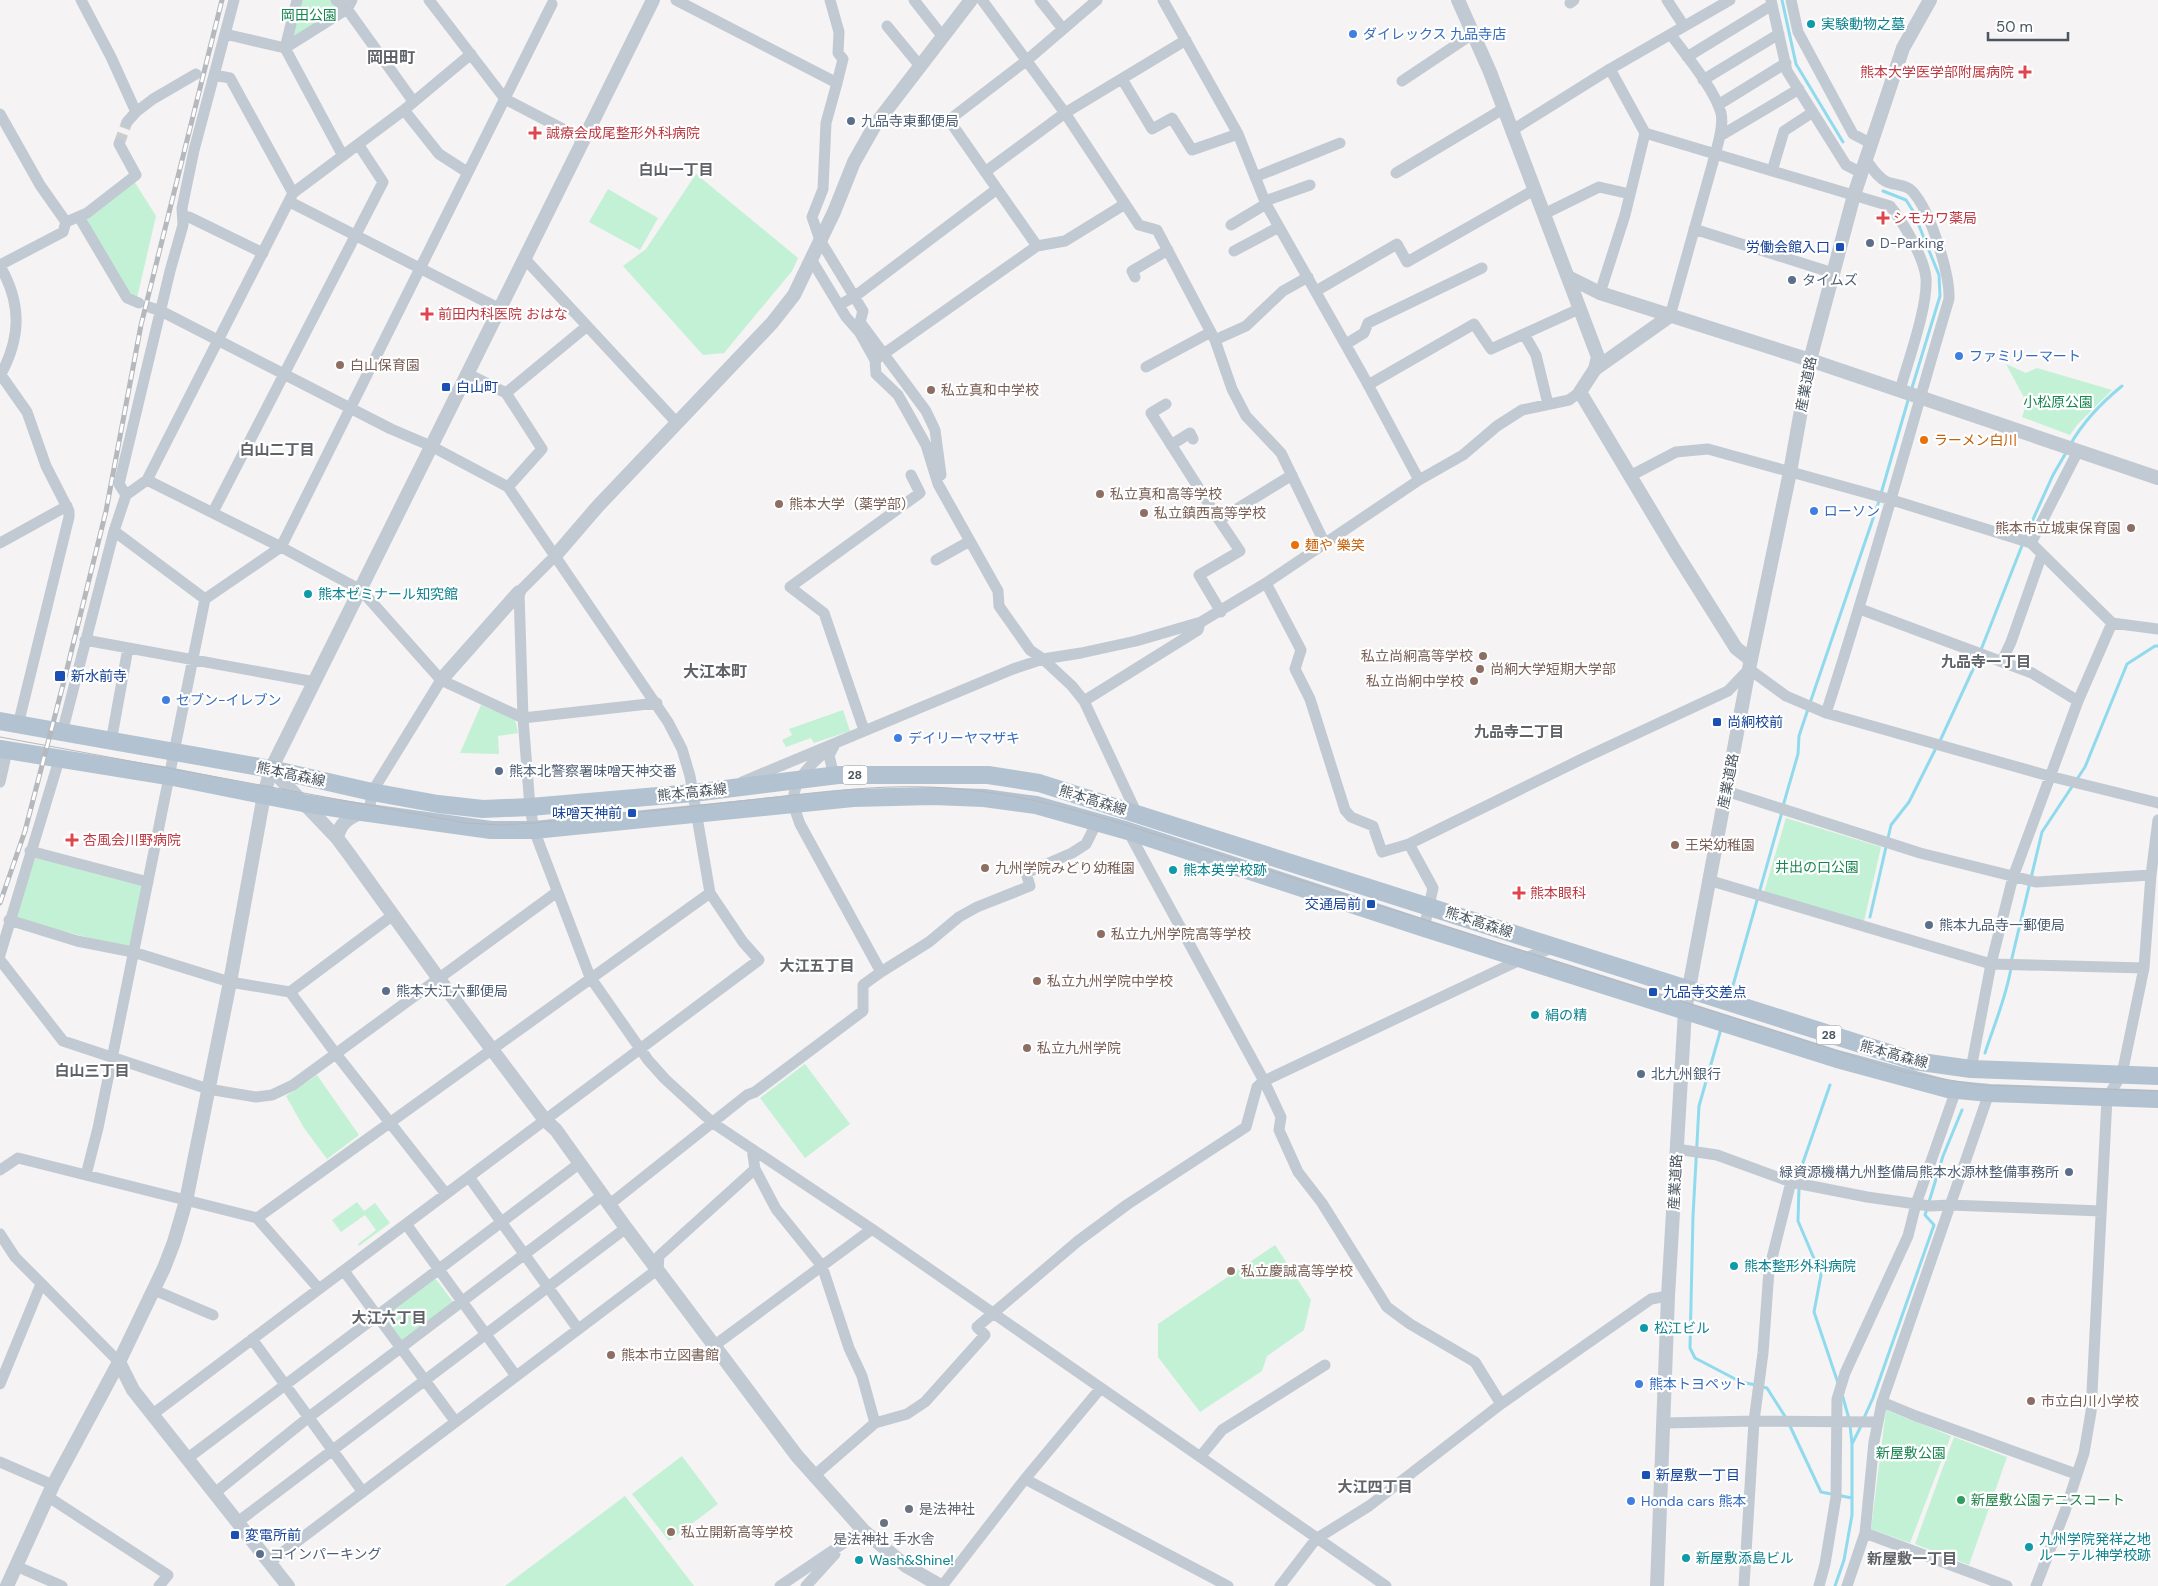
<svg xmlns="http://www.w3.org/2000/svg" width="2158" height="1586" font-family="'DM Sans','Noto Sans JP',sans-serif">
  <rect width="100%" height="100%" fill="#f5f3f3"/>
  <path fill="#c3f1d5" d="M297,0H336L347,9L285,48Z
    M696,174L798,258L792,271L724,353L703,355L623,266L646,249Z
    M134,181L156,216L137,298L128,296L83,218Z
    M608,189L658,218L640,250L589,222Z
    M2006,364L2026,373L2037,368L2112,390L2077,425L2070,435L2022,417L2027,403Z
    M481,705L515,719L518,733L498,736L499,754L460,753Z
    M843,710L850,731L814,743L811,738L786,747L782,740L792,735L789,729Z
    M1786,818L1881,847L1864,921L1764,892Z
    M35,858L144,886L130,948L15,919Z
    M805,1064L850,1124L805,1158L760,1098Z
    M317,1075L359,1135L327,1159L304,1128L286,1096Z
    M357,1202L364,1211L375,1203L390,1223L359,1246L358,1244L376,1230L365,1215L341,1232L332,1220Z
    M1275,1245L1311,1300L1304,1330L1267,1356L1262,1371L1200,1412L1158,1357V1324Z
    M435,1278L454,1303L400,1342L382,1317Z
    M1886,1410L1951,1436L1910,1543L1871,1529Z
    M1954,1437L2007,1457L1969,1565L1915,1544Z
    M682,1456L718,1504L669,1541L632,1494Z
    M625,1496L694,1586H505Z"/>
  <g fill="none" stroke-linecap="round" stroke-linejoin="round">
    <path stroke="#90daee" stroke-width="3" d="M1782,0L1796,64L1843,142
      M1883,191L1906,200L1913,211L1939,275L1940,296L1911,391
      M2070,445C2083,422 2101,403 2122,386
      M2025,537L2053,475L2067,451
      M1810,703L1878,504L1909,397
      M1939,743L1975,665L2023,543
      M1783,806L1798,754L1799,736L1808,709
      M1870,917L1891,825L1909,802L1936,748
      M2011,962L2042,832L2085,767L2127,664L2155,646H2158
      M1730,996L1782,812
      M1721,1029L1699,1106L1693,1216L1690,1348L1695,1358L1741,1382L1756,1385
      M1985,1053C1994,1025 2006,998 2011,968
      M1799,1180L1800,1171L1830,1085
      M1799,1187L1798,1221L1821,1275L1814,1312L1838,1383
      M1762,1387L1767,1388L1786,1418
      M1842,1394L1849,1419
      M1863,1420L1873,1398L1934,1225L1925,1215L1943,1156L1962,1110
      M1789,1424L1821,1492L1852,1498
      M1850,1425L1852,1444
      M1835,1586L1844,1560L1852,1515V1444L1861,1426"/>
    <path stroke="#caccce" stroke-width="11" stroke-dasharray="11 5.5" stroke-linecap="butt" d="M119,144L127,122"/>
    <path stroke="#c1cad2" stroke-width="11" d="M81,0L111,57L136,112L153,99L196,74
      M297,0L285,48L343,156
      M336,0L347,9L413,101
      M429,0L505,99L584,140
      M676,0L837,83L843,59L838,53L839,32L830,0
      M914,0L943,37
      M982,0L1065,113L1139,225L1157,230L1215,340L1232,389L1246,416L1281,453L1325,544
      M1040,0L1063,29
      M1163,0L1238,134L1266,204L1365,379L1419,480
      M1667,0L1684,26
      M1771,0L1787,71L1846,165L1862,173
      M1791,0L1798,32L1853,134L1872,144
      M1570,3L1574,0
      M887,26L920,66
      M225,34L285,48L347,9L352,0
      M1687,57L1772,5
      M214,75L230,78L293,193
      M1122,79L1152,129L1172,118L1192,150L1238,134
      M1703,80L1779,34
      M1402,81L1474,33
      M837,83L826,123L823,189L812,217L820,240L863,311L860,322L926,411L935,430L941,475
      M1718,105L1786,63
      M404,110L439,154L467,172
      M0,114L40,185L66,222
      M127,122L136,112
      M1511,131L1610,69L1730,0
      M1645,133L1890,206C1903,222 1924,257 1926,278C1928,307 1908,361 1900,390
      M1720,136L1799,89
      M1772,171L1784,131L1813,112
      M985,172L1065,113L1186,40
      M1396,173L1503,109
      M1255,177L1340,143
      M1265,201L1310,185
      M290,202L500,309
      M1125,204L1065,241L1037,246L875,360L876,374L898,395L926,445L938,484L998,591L999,606L1030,650L1043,659L1072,686L1084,701L1137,814
      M1544,214L1599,187L1630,194
      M79,217L127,298L139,303
      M183,217H189L263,253
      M1231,225L1266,204
      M1694,229L1833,273
      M1037,246L949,120L1026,61L1097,0
      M1234,251L1279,227
      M525,259L677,423
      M811,259L846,317L860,333L875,360
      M0,265L63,232L66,222L87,213L136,175L119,144
      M0,266C22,304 21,338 0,376
      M1135,277L1132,271L1168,250
      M1316,291L1397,244L1407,262L1534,190
      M1600,293L1625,215L1645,133L1610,69
      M839,305L854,297L997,189
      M149,307L161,311L391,429L431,446L508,487L668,722L682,749L690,776L710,893L743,942L759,960L319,1289L153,1414
      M1670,316L1715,155C1718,143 1724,126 1721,113C1715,90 1686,55 1671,35
      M1524,334L1536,355L1548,404
      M1215,340L1246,326L1283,291L1308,277
      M1346,344L1364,333L1368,323L1482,268
      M1146,367L1211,332
      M468,374L506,393
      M1,375L27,412L46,466L69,511V517L18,725
      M1368,385L1474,324L1491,349L1579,309
      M1166,404L1151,413L1219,520L1292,475
      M1171,445L1190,433L1193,439
      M1630,476L1676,452L1708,449L1892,500L2031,543L2112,623L2158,629
      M147,480L281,547L361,590L441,680L523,718L657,703
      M508,487L542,449L506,393L586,327
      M126,495L119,484L170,271L183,225L182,208L194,150L234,0
      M213,512L383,182L358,144
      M1219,520L1240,551L1199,575L1221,612
      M114,531L205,599
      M0,543L67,506
      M2031,543L2078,451
      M555,556L519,592L523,718L530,807L534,830L590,977L648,1060L665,1079L713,1123L872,1229L1386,1586
      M936,560L970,541
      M1266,583L1301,650L1295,669L1310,699L1345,810L1351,817L1373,826L1382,852L1409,844L1584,758L1728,691L1749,669L1786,696L1826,713L2049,776L2158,803
      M1860,609L2032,673L2078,701
      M85,640L315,682
      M2002,661L2011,642L2042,554
      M1084,701L1198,630L1200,623
      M1826,713C1871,576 1908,437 1949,299C1950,273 1930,210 1912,191C1907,185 1895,185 1887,182C1878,178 1872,168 1866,160
      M864,730L824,613L790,587L920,493L911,475
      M62,733L114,531L126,495L147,480L293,193L404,110L471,54
      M111,742L128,648
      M834,746L829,755L832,768L838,775
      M0,782L7,751
      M742,782L1013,669L1043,659L1081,653L1136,641L1201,622L1266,583L1419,480L1463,455L1497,426L1522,410L1569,400L1580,392
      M1726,791L1920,853L2036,882L2151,875
      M369,813L372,792L441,680
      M1128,831L1264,1081L1281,1117L1279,1130L1298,1172L1322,1203L1387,1307L1410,1324L1475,1362L1501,1404
      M1409,844L1433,888L1424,928
      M30,851L148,882
      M1708,880L1991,964L2144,968
      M9,920L77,941L133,952L230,982L290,992L336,1054L446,1194
      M0,955L59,760
      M0,960L63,1041L208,1089L256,1097L272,1095L293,1085L557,892
      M881,972L929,942L959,917L977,907L1030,886L1026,873L1072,853L1086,844L1097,822
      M290,992L393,915
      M1971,1069L1991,964L2013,877L2078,701L2112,623
      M1676,1149L1717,1155L1791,1182L1806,1185L1867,1197L1930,1206L1950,1205L2101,1211
      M755,1169L776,1209L822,1266L849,1348L862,1376L875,1423
      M0,1170L18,1158L257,1218L319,1289
      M86,1175L98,1128L205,599L281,547L552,4
      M469,1177L578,1329
      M610,1204L747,1095L755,1092L863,1011V985L881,972L800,824C798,818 795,811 794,805C790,783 811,764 826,751
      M257,1218L710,893
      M406,1224L516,1376
      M0,1234L15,1257L119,1362
      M344,1271L455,1421
      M154,1290L213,1315
      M252,1339L362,1491
      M715,1345L872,1229
      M0,1384L41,1284
      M1882,1402L1916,1416L2076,1474
      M1665,1423L1754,1421L1877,1422
      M1200,1457L1222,1430L1325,1365
      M188,1458L580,1163
      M0,1462L53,1485
      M815,1475L875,1423L907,1414L925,1402L985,1335L977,1327L1078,1241L1128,1204L1246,1127L1257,1087L1264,1081L1522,959L1555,947
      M1025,1479L1228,1586
      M216,1492L309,1417L603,1195
      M47,1496L168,1575L159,1586
      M239,1521L626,1228
      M1865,1533L2007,1586
      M270,1562L658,1269L659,1256L755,1169L752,1149
      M16,1566L62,1586
      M780,1586L863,1530
      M806,1586L835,1554
      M942,1586L1025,1479L1100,1389
      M1280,1586L1316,1539L1369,1506L1501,1404L1651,1299L1668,1296
      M1744,1586L1754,1421L1763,1353L1769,1270L1791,1182
      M1819,1586L1825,1564L1836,1497L1837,1399L1845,1373L1908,1236L1916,1204L1956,1090
      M1847,1586L1865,1533L1874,1442L1882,1402L1989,1093
      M2036,1586L2065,1511L2084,1453L2091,1412L2107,1098L2122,1074L2144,968L2151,875L2158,820"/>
    <path stroke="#c1cad2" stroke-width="14" d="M1458,0L1490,72L1598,357L1595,369L1580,392L1675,551L1736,648L1751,660
      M1568,277L1600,293L1810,360L2158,478
      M1595,369L1670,316
      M555,556L598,506L772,323L794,295L834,212L854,162L875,125L971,0
      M441,680L519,592
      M271,769L337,838L349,854L439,979L545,1120L556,1130L626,1228L797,1456L863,1530L906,1566L941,1586
      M337,838C340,823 348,818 362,812
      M119,1362L133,1390L288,1586
      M7,1586L53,1485L119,1362L164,1268L174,1242L186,1201L230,982L264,795L271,769L653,0
      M1657,1586L1668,1296L1685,1011L1689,988L1749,669L1790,472L1810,360L1854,195L1903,48L1930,0"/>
    <path stroke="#b3c2d1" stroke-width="18" d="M0,721L271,769L372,792L438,804L483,809L530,807L693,793L838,775H988L1039,783L1914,1061L1971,1069L2158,1076
      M0,749L168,776L303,803L362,812L491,830H534L853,798L933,796L984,798L1036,805L1128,831L1424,928L1837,1059L1948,1089L1989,1093L2158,1099"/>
    <path stroke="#b5b8bd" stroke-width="1" d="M0,737L466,823L503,825L533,823C602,816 671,809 739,801C808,794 878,783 947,788C1007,792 1063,806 1120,823L1904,1072L1978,1085L2158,1091"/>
    <g stroke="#b5b8bd" stroke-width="5">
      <path id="rail" d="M0,903L25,831L65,677L106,511L141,325L222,0"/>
    </g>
    <use href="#rail" stroke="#fff" stroke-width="3" stroke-dasharray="9" stroke-linecap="butt"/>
  </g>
  <g fill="#0f9aa8" stroke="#fff" stroke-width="2">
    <circle cx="1811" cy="24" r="5"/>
    <circle cx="308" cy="594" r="5"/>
    <circle cx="1173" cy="870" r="5"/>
    <circle cx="1535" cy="1015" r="5"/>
    <circle cx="1734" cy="1266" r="5"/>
    <circle cx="1644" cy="1328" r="5"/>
    <circle cx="2029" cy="1547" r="5"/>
    <circle cx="1686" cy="1558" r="5"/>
    <circle cx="859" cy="1560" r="5"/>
  </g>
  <g fill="#3f7fe0" stroke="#fff" stroke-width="2">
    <circle cx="1353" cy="34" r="5"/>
    <circle cx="1959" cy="356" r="5"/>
    <circle cx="1814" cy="511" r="5"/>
    <circle cx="166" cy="700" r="5"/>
    <circle cx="898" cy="738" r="5"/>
    <circle cx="1639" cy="1384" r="5"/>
    <circle cx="1631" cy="1501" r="5"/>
  </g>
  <g fill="#e0444e" stroke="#fff" stroke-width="2">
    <path d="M2022.5 64.5h5v5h5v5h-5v5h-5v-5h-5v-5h5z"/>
    <path d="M532.5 125.5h5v5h5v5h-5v5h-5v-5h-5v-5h5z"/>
    <path d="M1880.5 210.5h5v5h5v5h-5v5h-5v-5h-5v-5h5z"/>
    <path d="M424.5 306.5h5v5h5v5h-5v5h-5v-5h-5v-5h5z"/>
    <path d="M69.5 832.5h5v5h5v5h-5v5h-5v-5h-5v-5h5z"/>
    <path d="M1516.5 885.5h5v5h5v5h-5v5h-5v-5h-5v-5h5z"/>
  </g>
  <g fill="#5c6f8a" stroke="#fff" stroke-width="2">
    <circle cx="851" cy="121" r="5"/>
    <circle cx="1870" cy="243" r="5"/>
    <circle cx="1792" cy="280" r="5"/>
    <circle cx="499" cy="771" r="5"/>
    <circle cx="1929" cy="925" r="5"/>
    <circle cx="386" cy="991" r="5"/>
    <circle cx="1641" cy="1074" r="5"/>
    <circle cx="2069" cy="1172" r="5"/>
    <circle cx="260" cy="1554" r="5"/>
  </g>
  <g fill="#1a4fb4" stroke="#fff" stroke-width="2">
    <rect x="1835" y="242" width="10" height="10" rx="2.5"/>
    <rect x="441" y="382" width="10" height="10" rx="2.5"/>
    <rect x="54" y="670" width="12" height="12" rx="2.5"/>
    <rect x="1712" y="717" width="10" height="10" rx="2.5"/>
    <rect x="627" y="808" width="10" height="10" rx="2.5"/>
    <rect x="1366" y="899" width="10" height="10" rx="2.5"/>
    <rect x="1648" y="987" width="10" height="10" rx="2.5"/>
    <rect x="1641" y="1470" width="10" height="10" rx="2.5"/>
    <rect x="230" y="1530" width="10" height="10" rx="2.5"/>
  </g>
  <g fill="#8d6e63" stroke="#fff" stroke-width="2">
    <circle cx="340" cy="365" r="5"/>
    <circle cx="931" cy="390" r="5"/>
    <circle cx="1100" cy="494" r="5"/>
    <circle cx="779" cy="504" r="5"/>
    <circle cx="1144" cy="513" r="5"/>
    <circle cx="2131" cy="528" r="5"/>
    <circle cx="1483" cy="656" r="5"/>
    <circle cx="1480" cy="669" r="5"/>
    <circle cx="1474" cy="681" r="5"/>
    <circle cx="1675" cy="845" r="5"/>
    <circle cx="985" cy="868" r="5"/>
    <circle cx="1101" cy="934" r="5"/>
    <circle cx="1037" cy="981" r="5"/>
    <circle cx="1027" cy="1048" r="5"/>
    <circle cx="1231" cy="1271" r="5"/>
    <circle cx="611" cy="1355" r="5"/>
    <circle cx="2031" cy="1401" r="5"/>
    <circle cx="671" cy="1532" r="5"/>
  </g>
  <g fill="#e8710a" stroke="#fff" stroke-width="2">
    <circle cx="1924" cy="440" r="5"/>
    <circle cx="1295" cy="545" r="5"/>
  </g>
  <circle fill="#2e9e5b" stroke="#fff" stroke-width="2" cx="1961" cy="1500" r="5"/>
  <g fill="#6b7280" stroke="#fff" stroke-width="2">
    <circle cx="909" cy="1509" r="5"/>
    <circle cx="884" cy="1523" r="5"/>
  </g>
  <g text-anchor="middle" stroke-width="4.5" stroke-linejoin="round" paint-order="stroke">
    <g fill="#fff" stroke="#808990" stroke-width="1">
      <rect x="842.5" y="765.5" width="25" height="19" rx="4"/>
      <rect x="1816.5" y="1025.5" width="25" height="19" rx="4"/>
    </g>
    <g font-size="12" font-weight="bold" fill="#4a5661">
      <text x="855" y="779">28</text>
      <text x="1829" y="1039">28</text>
    </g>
    <g font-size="14" fill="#17864f" stroke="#fff">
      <text x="309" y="20">岡田公園</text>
      <text x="2058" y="407">小松原公園</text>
      <text x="1817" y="872">井出の口公園</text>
      <text x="1911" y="1458">新屋敷公園</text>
    </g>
    <g font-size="14" fill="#0d838f" stroke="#fff" text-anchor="start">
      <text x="1821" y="29">実験動物之墓</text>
      <text x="318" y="599">熊本ゼミナール知究館</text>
      <text x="1183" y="875">熊本英学校跡</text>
      <text x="1545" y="1020">絹の精</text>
      <text x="1744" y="1271">熊本整形外科病院</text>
      <text x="1654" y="1333">松江ビル</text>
      <text x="2039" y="1544">九州学院発祥之地<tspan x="2039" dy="16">ルーテル神学校跡</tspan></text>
      <text x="1696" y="1563">新屋敷添島ビル</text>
      <text x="869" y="1565">Wash&amp;Shine!</text>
    </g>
    <g font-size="14" fill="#366cbe" stroke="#fff" text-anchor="start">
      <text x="1363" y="39">ダイレックス 九品寺店</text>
      <text x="1969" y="361">ファミリーマート</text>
      <text x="1824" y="516">ローソン</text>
      <text x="176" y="705">セブン-イレブン</text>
      <text x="908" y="743">デイリーヤマザキ</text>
      <text x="1649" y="1389">熊本トヨペット</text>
      <text x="1641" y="1506">Honda cars 熊本</text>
    </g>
    <g font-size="14" fill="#be3a42" stroke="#fff" text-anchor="start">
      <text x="2014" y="77" text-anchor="end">熊本大学医学部附属病院</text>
      <text x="546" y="138">誠療会成尾整形外科病院</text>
      <text x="1893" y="223">シモカワ薬局</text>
      <text x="438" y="319">前田内科医院 おはな</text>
      <text x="83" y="845">杏風会川野病院</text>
      <text x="1530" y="898">熊本眼科</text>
    </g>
    <g font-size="14" fill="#4e5e75" stroke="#fff" text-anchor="start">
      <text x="861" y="126">九品寺東郵便局</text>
      <text x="1880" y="248">D-Parking</text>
      <text x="1802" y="285">タイムズ</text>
      <text x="509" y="776">熊本北警察署味噌天神交番</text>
      <text x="1939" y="930">熊本九品寺一郵便局</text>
      <text x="396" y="996">熊本大江六郵便局</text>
      <text x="1651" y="1079">北九州銀行</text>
      <text x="2059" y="1177" text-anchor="end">緑資源機構九州整備局熊本水源林整備事務所</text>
      <text x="270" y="1559">コインパーキング</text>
    </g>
    <g font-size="14" fill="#164399" stroke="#fff" text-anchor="start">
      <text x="1830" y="252" text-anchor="end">労働会館入口</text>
      <text x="456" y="392">白山町</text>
      <text x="71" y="681">新水前寺</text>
      <text x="1727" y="727">尚絅校前</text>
      <text x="622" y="818" text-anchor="end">味噌天神前</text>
      <text x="1361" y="909" text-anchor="end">交通局前</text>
      <text x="1663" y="997">九品寺交差点</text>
      <text x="1656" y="1480">新屋敷一丁目</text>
      <text x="245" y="1540">変電所前</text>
    </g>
    <g font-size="14" fill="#785e54" stroke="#fff" text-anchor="start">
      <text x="350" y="370">白山保育園</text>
      <text x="941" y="395">私立真和中学校</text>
      <text x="1110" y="499">私立真和高等学校</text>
      <text x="789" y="509">熊本大学（薬学部）</text>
      <text x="1154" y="518">私立鎮西高等学校</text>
      <text x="2121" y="533" text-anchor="end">熊本市立城東保育園</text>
      <text x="1473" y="661" text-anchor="end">私立尚絅高等学校</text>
      <text x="1490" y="674">尚絅大学短期大学部</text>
      <text x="1464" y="686" text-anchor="end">私立尚絅中学校</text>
      <text x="1685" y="850">王栄幼稚園</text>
      <text x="995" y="873">九州学院みどり幼稚園</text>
      <text x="1111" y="939">私立九州学院高等学校</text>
      <text x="1047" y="986">私立九州学院中学校</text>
      <text x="1037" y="1053">私立九州学院</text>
      <text x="1241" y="1276">私立慶誠高等学校</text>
      <text x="621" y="1360">熊本市立図書館</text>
      <text x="2041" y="1406">市立白川小学校</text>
      <text x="681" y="1537">私立開新高等学校</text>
    </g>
    <g font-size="14" fill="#4a5661" stroke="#fff">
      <text transform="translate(1806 384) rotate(-79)" y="5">産業道路</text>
      <text transform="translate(291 774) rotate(12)" y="5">熊本高森線</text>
      <text transform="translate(1728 781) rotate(-79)" y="5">産業道路</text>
      <text transform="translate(692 792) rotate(-6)" y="5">熊本高森線</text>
      <text transform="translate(1093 800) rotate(17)" y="5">熊本高森線</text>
      <text transform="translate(1479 922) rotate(18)" y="5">熊本高森線</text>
      <text transform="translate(1894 1054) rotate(15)" y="5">熊本高森線</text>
      <text transform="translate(1675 1182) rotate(-87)" y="5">産業道路</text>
    </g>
    <g font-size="14" fill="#c56008" stroke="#fff" text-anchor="start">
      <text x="1934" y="445">ラーメン白川</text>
      <text x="1305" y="550">麺や 樂笑</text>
    </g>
    <g font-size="14" fill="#27864d" stroke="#fff" text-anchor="start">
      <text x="1971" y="1505">新屋敷公園テニスコート</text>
    </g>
    <g font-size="14" fill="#5b616d" stroke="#fff" text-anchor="start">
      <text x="919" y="1514">是法神社</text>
      <text x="884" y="1544" text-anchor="middle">是法神社 手水舎</text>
    </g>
    <g font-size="15" font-weight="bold" fill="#5f6368" stroke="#fff">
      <text x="676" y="175">白山一丁目</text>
      <text x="277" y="455">白山二丁目</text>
      <text x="1986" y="667">九品寺一丁目</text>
      <text x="1519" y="737">九品寺二丁目</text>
      <text x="817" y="971">大江五丁目</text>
      <text x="92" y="1076">白山三丁目</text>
      <text x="389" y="1323">大江六丁目</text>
      <text x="1375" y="1492">大江四丁目</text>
      <text x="1912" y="1564">新屋敷一丁目</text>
    </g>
    <g font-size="16" font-weight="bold" fill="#5f6368" stroke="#fff">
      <text x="391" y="63">岡田町</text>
      <text x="715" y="677">大江本町</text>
    </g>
  </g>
  <path d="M1988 32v8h80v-8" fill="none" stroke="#4a5661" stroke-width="2.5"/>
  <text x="1996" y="32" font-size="15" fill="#4a5661" stroke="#ffffff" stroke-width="4" paint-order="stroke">50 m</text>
</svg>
